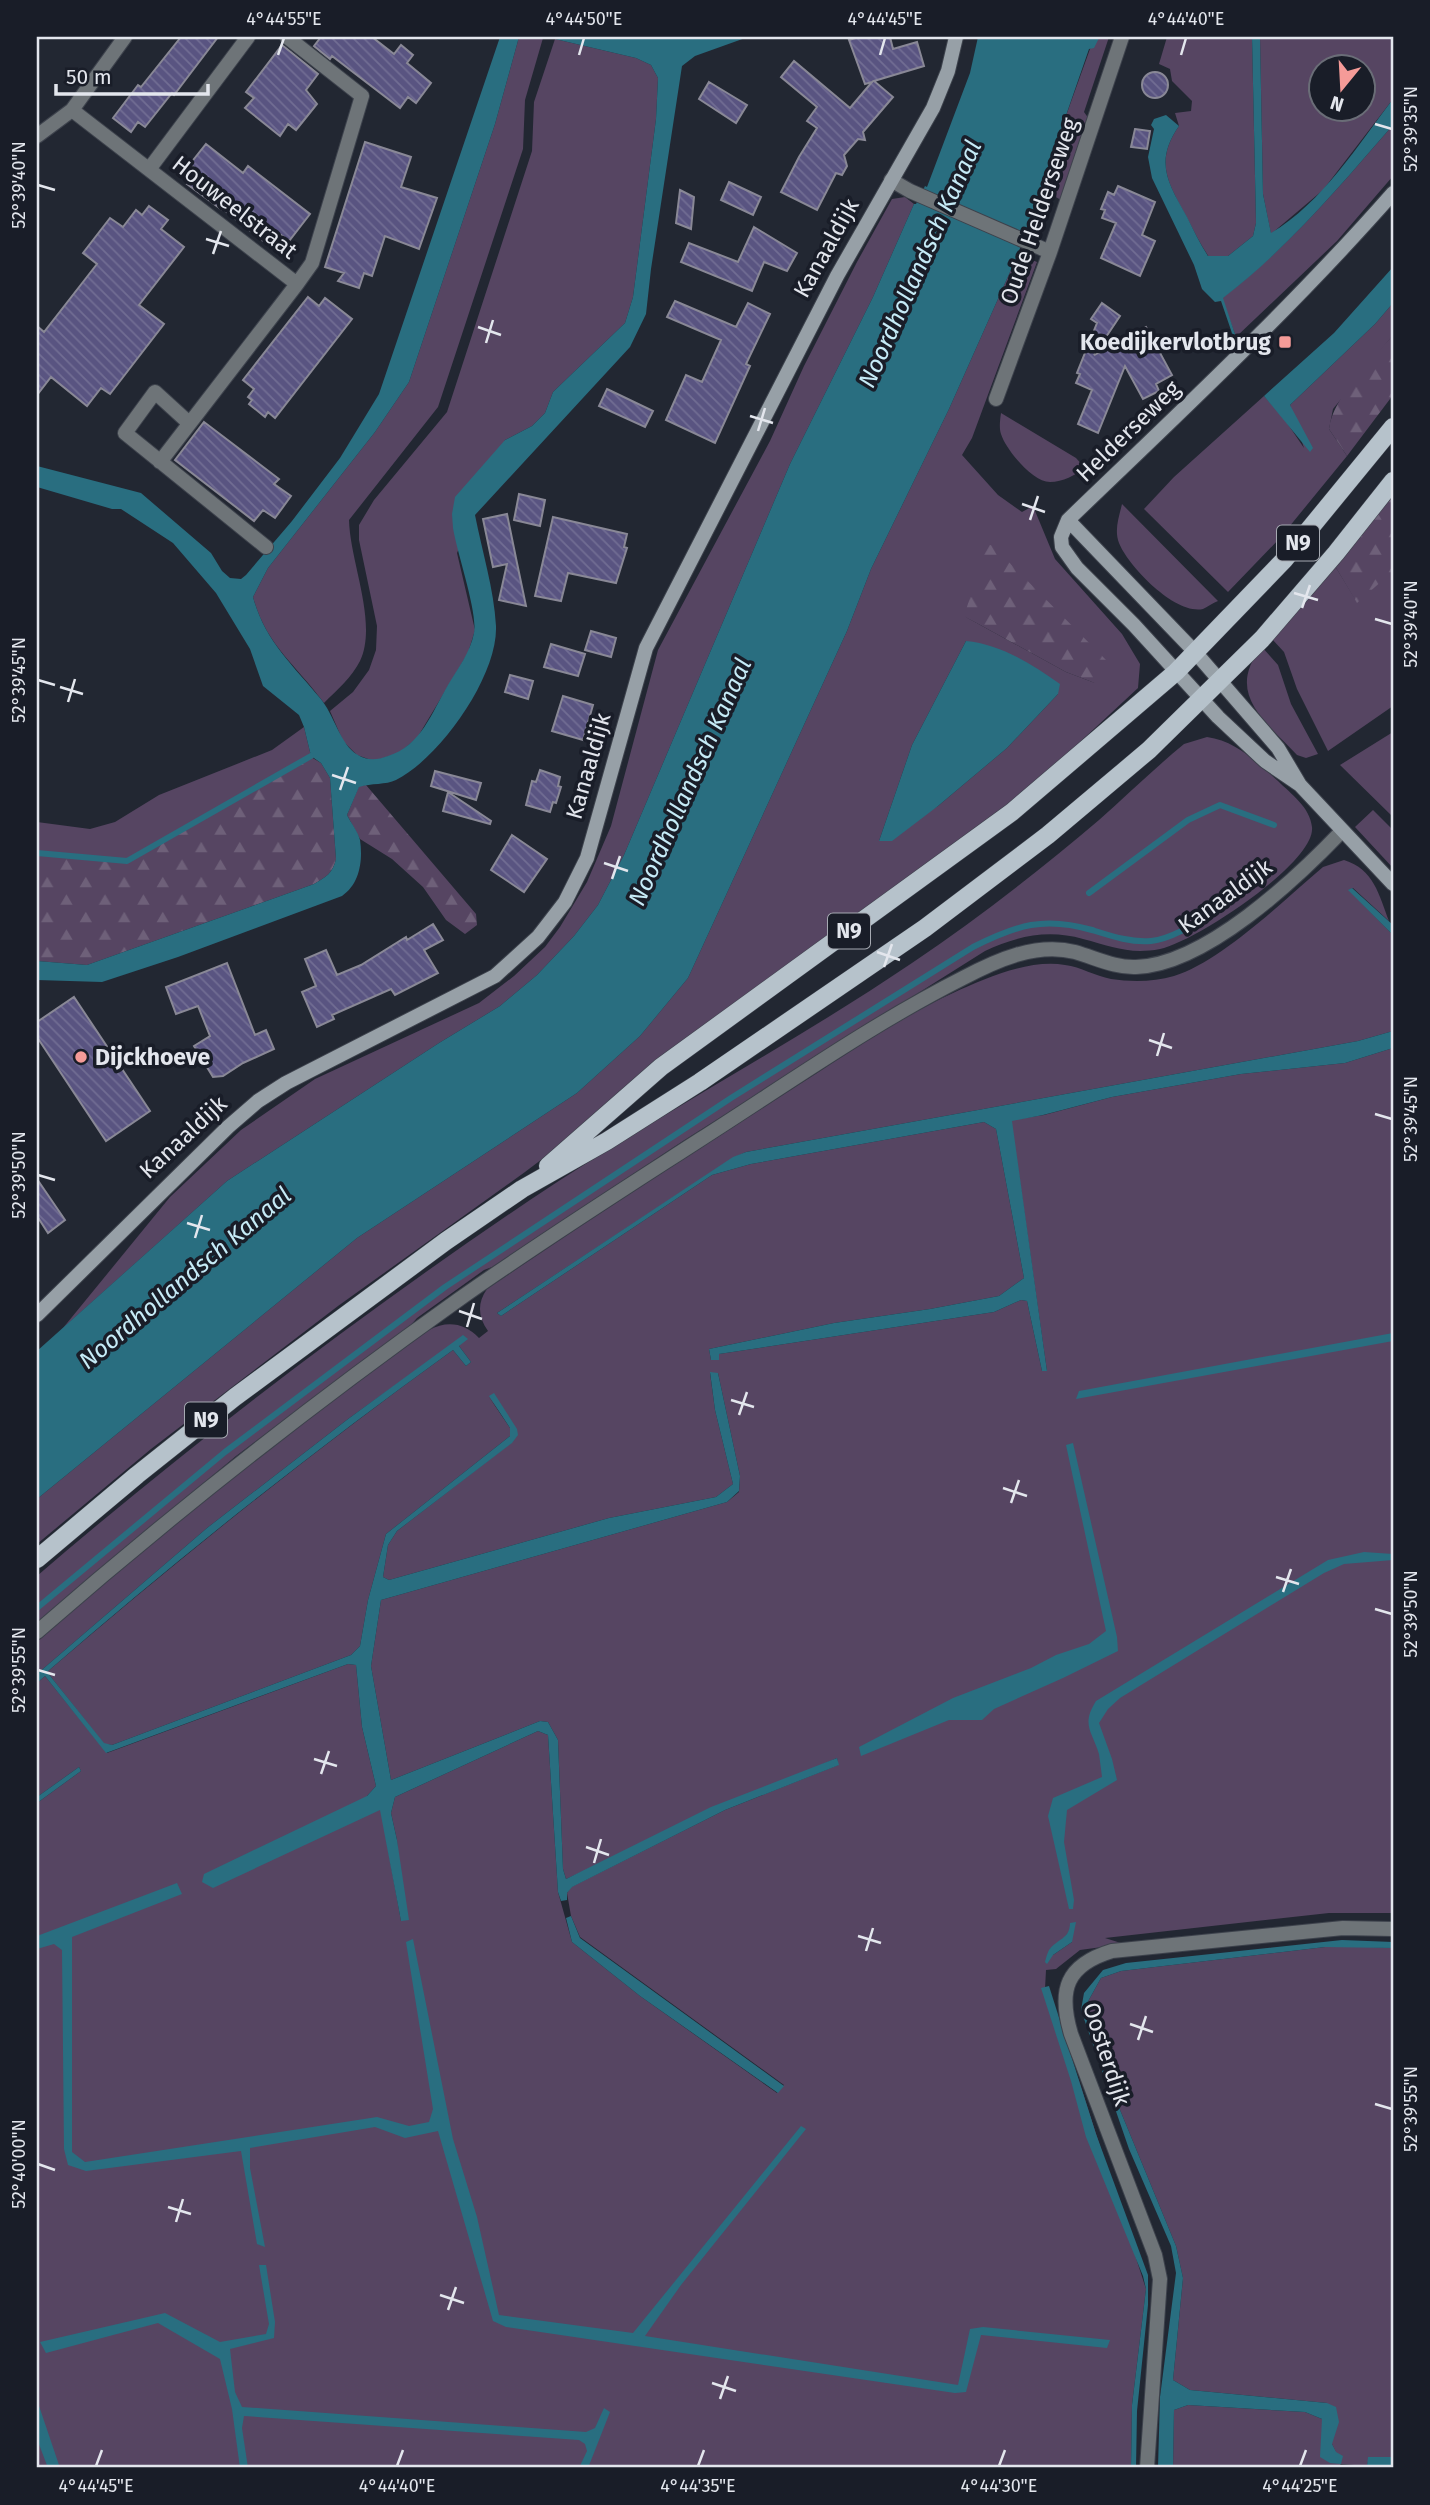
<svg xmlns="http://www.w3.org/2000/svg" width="1430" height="2505" font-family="'Fira Sans',sans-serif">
  <defs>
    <pattern id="forest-firs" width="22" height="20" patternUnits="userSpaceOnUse" patternTransform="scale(1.75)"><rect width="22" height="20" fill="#564562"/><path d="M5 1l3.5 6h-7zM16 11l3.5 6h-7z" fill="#6e6079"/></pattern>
    <pattern id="building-back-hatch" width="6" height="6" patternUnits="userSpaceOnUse" patternTransform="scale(1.75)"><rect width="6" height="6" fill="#595481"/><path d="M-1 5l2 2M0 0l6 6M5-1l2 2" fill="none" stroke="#716d93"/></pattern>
  </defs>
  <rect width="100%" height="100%" fill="#222732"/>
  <path fill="#564562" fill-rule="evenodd" d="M519,37L543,38L525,100L523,149L438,407L349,520C350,562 378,623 360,661C352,677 337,690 324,703C296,664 267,647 253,597L268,568L375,432L409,382L495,124Z
    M1098,37H1109L1084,112L1089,119L1061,200L1040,188L1090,49Z
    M1167,37H1252L1256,223L1253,236L1228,256L1209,257C1200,244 1194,231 1187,218C1168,183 1154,162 1179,126L1175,113L1191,111L1192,101L1172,81L1170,69L1159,64Z
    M1260,37H1393V99L1323,190L1271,234L1263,194ZM1322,66H1364V108H1322Z
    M555,39L636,58L651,65L658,78L656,119L633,297L625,323L553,392L545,413L532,426L505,440L457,553L475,630L468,653L417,738L399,753L374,761L357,755L343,741L330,711L353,692L369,670L376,650L377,626L359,540V525L374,500L447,412L532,151L534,102Z
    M1393,125V176L1337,241L1236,337L1222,298C1287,249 1340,186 1393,125Z
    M905,197L914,204L873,297L790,464L624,855L598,905L574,936L537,975L500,1006L439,1043L227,1181L63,1328L170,1197L241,1130L315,1079L479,1003L514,976L545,947L560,927L587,882L611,826L658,650L770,441L804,366L857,262L892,199Z
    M1018,254L1037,262L972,438L962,455L998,495L1022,512L1033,506L1055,559L1122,634L1140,664L1138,688L1023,795L525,1172L338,1306L151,1449L37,1544V1499L357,1238L577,1093L640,1036L688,978L847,631L871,569L949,409ZM964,616L1095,683L1066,672ZM966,641L1058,694L1007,748L938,806L879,841L912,745Z
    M1393,303V335L1333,409L1329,429L1347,456L1280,538L1228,592L1144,509L1174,477L1264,396L1283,417L1304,448L1290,405L1375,324Z
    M1001,413L1076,458L1085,468C1075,475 1063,482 1050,482C1033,482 1006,450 1001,434C999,428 1000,420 1001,413Z
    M1122,504L1218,601C1213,603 1207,607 1203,609C1175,615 1128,566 1119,543C1114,530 1119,517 1122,504Z
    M1393,527V706L1328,751L1297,689L1284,652L1272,639L1335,566L1357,602Z
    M1262,647L1278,665L1291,704L1318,754L1306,758L1297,755C1266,722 1224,693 1262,647Z
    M304,727L311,756L127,861L37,853V822L90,829L115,822L159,795L272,750Z
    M1393,732V817L1340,765Z
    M1207,737C1236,741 1257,762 1278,781C1291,794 1310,807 1312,827C1316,863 1193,943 1160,949C1129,955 1111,946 1083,939C1048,929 1017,936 985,951L683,1141L492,1267L484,1270L417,1318L410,1326L236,1456L37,1622V1576C194,1441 358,1316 530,1200C655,1116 788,1047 912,963C977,919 1039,871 1099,820C1127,795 1155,768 1184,744Z
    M1373,810L1393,830V868L1355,827Z
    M1344,860C1374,869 1379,895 1389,921L1353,888L1349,890L1393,935V1031L1358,1041L746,1152L733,1158L497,1313L501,1316L712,1175L751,1164L984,1122L996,1129L1024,1278L999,1296L930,1309L834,1323L709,1349L711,1360L719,1354L994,1312L1021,1300L1027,1301L1042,1371H1047L1011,1120L1044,1115L1112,1097L1241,1074L1345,1063L1393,1048V1913H1329L1105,1938L1124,1944L1080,1950L1056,1969L1046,1970L1045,1989L1079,2081L1146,2289L1132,2405L1131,2468H37V1803L81,1771L79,1767L37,1797V1683L45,1676L107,1753L348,1664L356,1665L362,1727L376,1786L367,1796L376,1810H381L401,1921L397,1840L391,1813L395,1797L538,1731L548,1735L558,1892L572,1942L640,1996L777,2093L784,2085L580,1937L571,1916L567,1893L571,1887L725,1810L838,1765L837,1758L566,1879L563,1869L558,1740L548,1722L540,1721L391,1780L371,1666L381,1600L727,1502L739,1492L740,1476L718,1373H710L715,1410L733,1484L716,1497L609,1518L389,1580L383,1577L388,1545L397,1531L511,1443L517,1435L489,1397L510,1428V1436L386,1534L368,1600L360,1646L351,1655L112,1745L104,1744L47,1672C178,1559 313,1451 453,1350L466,1366L471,1362L459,1346L464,1336L348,1419L207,1528L37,1674V1642C162,1531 294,1428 429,1330C447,1320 465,1323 479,1338L488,1331C478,1317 477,1303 487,1289C587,1221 688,1156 789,1091C843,1057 896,1019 953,993C986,978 1029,959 1065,965C1081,967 1095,976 1111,979C1131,982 1154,982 1174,976C1222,961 1284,900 1323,867ZM1070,1930L1072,1942L1053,1955L1050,1949L1064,1939Z
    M1348,1946L1393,1948V2457H1369L1367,2466L1341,2464L1336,2468H1173L1174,2410L1188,2405L1305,2412L1322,2419L1323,2428L1336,2452L1332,2444L1327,2403L1190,2390L1173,2380L1183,2278L1176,2246L1111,2088L1089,2022L1086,2005L1101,1978L1121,1971L1325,1947Z"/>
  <path fill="url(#forest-firs)" d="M1393,335V395L1347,456L1329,429C1333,396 1372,360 1393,335Z
    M1393,496V571L1357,603L1335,566Z
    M987,545H992L1106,660L1109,672L1105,680L1095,683L1066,672L964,616Z
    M311,757L321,763L330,778L336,859C333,873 326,877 314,884L87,965L37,961V853L127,861Z
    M366,785L476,914L477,925L465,934L446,920L423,887L392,859L360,839L347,815L359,786Z"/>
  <path fill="#296e80" d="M500,37H519L495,124L409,382L375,432L268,568L253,597C265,641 292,664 320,698C334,714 340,745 358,755C368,761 377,760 388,756C421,746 432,712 448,685C458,668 470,653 474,633C478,613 457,553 453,528L452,514L455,497L505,440L532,426L545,413L553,392L625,323L633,297L656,119L658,78L651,65L636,58L555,39L556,37H748L695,56L682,66L651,269L646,314L630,347L475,515C482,551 494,589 496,626C498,676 440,758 396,780C386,785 371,783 359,787L347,815C351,823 358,832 360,840C363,860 360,884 342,896L178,957L102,982L37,980V961L87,965L314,884C326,877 333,873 336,859L330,778L321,763L311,756L304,727L299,715L263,686L250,649L216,593L173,543L121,509H112L37,487V466L141,493L211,553L222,571L230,578L241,579L246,575L292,521L340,458L379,394Z
    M978,37L1099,38L1094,48L1089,49L1018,254L949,409L871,569L847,631L688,978L640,1036L577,1093L357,1238L37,1499V1351L227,1181L439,1043L500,1006L537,975L574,936L598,905L624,855L790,464L873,297L914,204H916L925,186L927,187L970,73Z
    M1252,37H1260L1263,194L1271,233C1323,202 1357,146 1393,99V125C1340,186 1287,249 1223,298L1236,337L1234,339L1221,301L1215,302L1202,289L1194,265L1152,178L1148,157L1154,129L1151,125L1154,119L1166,115L1179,126C1154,162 1168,183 1187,217C1194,231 1200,244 1208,256H1228L1253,236L1256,223Z
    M1393,267V303L1375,324L1290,405L1313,448L1310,452L1264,396L1334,333Z
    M966,641C1000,644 1032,664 1060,684L1058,694L1007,748L938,806L892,841H879L912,745Z
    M1352,888L1393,925V935L1348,890Z
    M1393,1031V1048L1345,1063L1241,1074L1112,1097L1043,1115L1012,1121L1047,1371H1042L1027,1301L1021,1300L994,1312L719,1354V1360H711L709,1349L834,1323L930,1309L999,1296L1024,1278L996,1129L984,1122L751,1164L712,1175L501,1316L497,1313L733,1157L746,1152L1358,1041Z
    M1393,1333V1341L1076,1399L1079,1391Z
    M463,1335L468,1339L459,1346L471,1362L466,1366L453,1350C313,1451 178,1558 47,1672L104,1743L112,1745L351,1655L360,1646L368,1600L386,1534L510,1436V1428L489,1396L494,1393L517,1429L518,1435L512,1443L397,1531L388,1545L383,1577L389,1580L609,1518L716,1497L733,1484L715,1410L710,1372L718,1373L740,1476L739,1491L727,1502L381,1600L371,1666L391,1780L540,1721L548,1722L558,1740L563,1869L566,1879L711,1807L837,1758L839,1765L725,1810L572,1887L567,1893V1900L561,1901L558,1892L548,1735L538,1731L395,1797L391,1813L397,1840L409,1920L401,1921L380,1810L213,1888L202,1882L204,1874L367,1796L376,1786L362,1727L356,1665L348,1664L106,1753L45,1676L37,1683V1674L207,1528L348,1419Z
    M1073,1443L1117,1637L1118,1651L1063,1678L994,1709L982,1720H949L861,1756L859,1747L953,1698L1031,1668L1056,1655L1089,1644L1106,1631L1066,1445Z
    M1364,1552L1393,1554V1560L1344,1564L1324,1573L1120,1698L1108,1709L1099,1723L1112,1759L1117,1780L1067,1810L1064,1842L1074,1900L1073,1909H1069L1048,1816L1053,1798L1102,1777C1101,1769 1100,1761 1099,1754C1092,1731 1081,1725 1096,1701L1328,1560Z
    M79,1767L81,1771L37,1803V1797Z
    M177,1883L182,1894L72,1937V2152L85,2162L377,2117L409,2126L429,2122L433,2109L406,1942L413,1939L453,2139L477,2217L499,2315L633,2333L801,2126L806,2129L681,2285L645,2336L958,2385L970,2329L983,2327L1110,2340L1107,2348L981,2335L966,2392L955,2393L506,2327L493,2321L438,2131L405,2138L375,2127L250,2148V2168L265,2247L257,2244L241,2151L86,2171L68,2165L64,2149L62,1950L54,1944L37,1949V1936Z
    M571,1916L580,1938L784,2086L778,2093L640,1996L572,1942L566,1918Z
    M1076,1922L1072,1942L1053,1955L1047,1964L1045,1962C1046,1958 1047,1954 1049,1950C1057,1939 1070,1939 1070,1923Z
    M1342,1940L1393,1942V1948L1325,1947L1121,1971L1101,1978L1086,2005L1089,2022L1111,2088L1176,2246L1183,2278L1173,2380L1190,2390L1327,2403L1336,2407L1339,2422L1332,2444L1336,2452L1343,2456L1341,2464L1330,2463L1320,2457L1322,2419L1305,2412L1188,2405L1174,2410L1173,2468H1158L1160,2397L1176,2273L1171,2246L1129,2149L1081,2010L1084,1993L1103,1970L1126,1963Z
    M1049,1986L1096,2134L1148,2275V2305L1137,2411L1136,2468H1131L1132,2405L1146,2289L1143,2276L1086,2137L1071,2081L1041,1988Z
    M259,2265H266L275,2322L274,2338L230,2349L235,2392L242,2407L586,2432L595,2428L604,2408L610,2412L588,2468H579L587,2451L585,2444L579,2440L244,2416L242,2428L248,2468H240L232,2409L220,2359L158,2323L46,2353L40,2342L165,2313L220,2342L266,2334L269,2324Z
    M37,2400L60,2468H48L37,2439Z
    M1368,2457H1393V2468H1371L1367,2466Z"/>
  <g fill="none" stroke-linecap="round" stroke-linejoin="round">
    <path stroke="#296e80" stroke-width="6" d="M37,853L127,861L311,756
      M1089,893L1188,820L1220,805L1274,825
      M37,1608L225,1452L445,1287L731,1098L973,947C1017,925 1044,916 1092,930C1111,936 1132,943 1151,941C1178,938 1205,916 1228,903"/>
  </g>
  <path fill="url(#building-back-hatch)" stroke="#898896" stroke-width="2" d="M181,37H218L174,95L172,93L145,127L138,122L131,132L113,118L138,85L141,87Z
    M321,37H372L394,54L401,45L413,55L407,63L431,83L416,103L408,97L400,108L332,56L330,59L314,46Z
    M859,37H890L893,49L917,42L924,66L874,81L893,97L863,132L865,140L858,139L844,155L847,166L842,175L836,173L817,210L781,192L799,157L817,128L807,121L817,107L781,77L794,61L850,108L872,82L865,84L849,40Z
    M282,45L318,74L306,90L317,104L296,130L288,124L280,136L245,108L254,98L246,92Z
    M1142 85a13 13 0 1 1 26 0a13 13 0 1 1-26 0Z
    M709,82L747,105L736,123L699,99Z
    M1135,129L1150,131L1147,149L1131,147Z
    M365,142L411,157L401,187L437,198L419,249L385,236L372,276L364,273L359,288L338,281L344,273L325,267Z
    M206,144L243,173L248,166L310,214L289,241L281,235L272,248L223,209L222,210L187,184L197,170L190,164Z
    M729,182L761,197L753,215L721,200Z
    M1118,186L1155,202L1142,235L1155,241L1140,276L1101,258L1116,223L1102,218L1105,210L1101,209L1108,192L1114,195Z
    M680,190L694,197L691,229L676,223Z
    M149,206L168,220L161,229L184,247L139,305L164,324L110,394L101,388L87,406L51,377L37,395V326L44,332L97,264L83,253L110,218L123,227L136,210L142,215Z
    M754,227L797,253L787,271L764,262L752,291L681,262L689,243L738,262Z
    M308,297L319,306L325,298L352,319L275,418L268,412L265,417L249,404L252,400L248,397L254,389L243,380Z
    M675,301L736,327L748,303L770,314L746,364L750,366L715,443L666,420L686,375L702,382L721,340L667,317Z
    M1102,303L1120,316L1094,355L1146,327L1172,375L1156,384L1159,391L1143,399L1125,366L1098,433L1078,424L1092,390L1076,383L1080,374L1077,373L1097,323L1091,319Z
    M607,389L653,411L645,427L599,406Z
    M204,422L279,479L274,484L291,496L275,518L263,510L254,521L175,460Z
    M519,494L545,500L540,526L514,520Z
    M507,514L517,563L526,606L499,600L507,564L493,567L483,519Z
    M553,517L627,534L624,547L627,548L616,583L568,573L561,601L535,596Z
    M591,631L616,638L611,657L585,650Z
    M551,644L585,654L578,676L544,667Z
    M510,675L533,681L528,699L505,692Z
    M563,696L593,705L583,740L552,731Z
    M540,770L560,777L558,786L561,787L556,803L553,802L550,812L526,805L532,781L536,782Z
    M435,771L481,783L476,800L431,786Z
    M448,792L491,821L490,824L443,811Z
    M512,835L547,859L524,892L491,870Z
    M433,924L443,940L424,950L438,973L395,995L391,989L332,1015L334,1019L317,1027L302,992L316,986L305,959L326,950L337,975L361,965L406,937L407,940Z
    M227,963L255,1035L266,1030L274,1049L243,1063L223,1076L213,1077L194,1046L210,1036L198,1006L176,1014L166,987Z
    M74,997L150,1111L106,1141L37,1037V1022Z
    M37,1179L65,1220L48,1233L37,1216Z"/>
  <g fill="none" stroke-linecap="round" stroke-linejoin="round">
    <g stroke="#3d424c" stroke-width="16">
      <path id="street" d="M287,37L362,96L312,263L297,284
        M72,110L297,284L160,462
        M37,136L72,110L125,37
        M150,168L248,37
        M891,180L910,191L1050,252
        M996,399L1050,252L1122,37
        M189,423L155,392L125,433L266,547
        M37,1632C171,1515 312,1404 458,1300C537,1244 619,1192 701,1139C787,1084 872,1024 963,978C997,960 1037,942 1075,952C1096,958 1115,968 1136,967C1205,965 1296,879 1342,831
        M1147,2468L1160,2279L1155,2255L1071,2034C1058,1990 1066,1965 1112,1951L1343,1928L1393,1929"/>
    </g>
    <g stroke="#3d424c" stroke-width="16">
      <path id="secondary" d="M1068,520L1195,652L1278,748L1300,785L1393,884
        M1300,785L1265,761L1218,717L1134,625L1077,568L1062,547L1061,537L1068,520C1179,413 1291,309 1393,193
        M37,1315L228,1127L258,1101L286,1083L495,976L538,937L565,902L587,858L646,648L837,276L933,108L948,71L956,37"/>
    </g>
    <g stroke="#3d424c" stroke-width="19">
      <path id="primary" d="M548,1166L661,1067L1012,812L1176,672L1284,560L1393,427
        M37,1559L137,1475L235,1397L446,1241L522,1189L607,1141L700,1082L925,928L1048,835L1149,750L1262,639L1336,553L1393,481"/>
    </g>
    <use href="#street" stroke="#6e7478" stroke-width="14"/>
    <use href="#secondary" stroke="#97a0a7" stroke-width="14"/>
    <use href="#primary" stroke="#b6c2cb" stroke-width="18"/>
  </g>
  <path fill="none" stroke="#e3e6ed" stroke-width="2.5" d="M278,55L284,38M579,55L584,38M880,55L885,38M1181,55L1186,38M1375,124L1392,129M38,185L55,190M206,239L229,246M213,254L221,231M478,327L501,335M486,343L493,320M750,416L773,423M758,431L765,408M1022,504L1045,512M1030,520L1038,496M1294,593L1318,600M1302,608L1310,585M1375,619L1392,624M38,680L55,685M60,687L83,694M68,702L75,679M332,775L356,783M340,790L348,767M604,863L628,871M612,879L620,856M877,952L900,960M884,967L892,944M1149,1040L1172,1048M1157,1056L1164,1033M1375,1114L1392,1119M38,1175L55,1180M187,1223L210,1230M195,1238L202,1215M459,1311L482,1319M467,1327L474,1303M731,1400L754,1407M739,1415L747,1392M1003,1488L1027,1496M1011,1503L1019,1480M1276,1577L1299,1584M1283,1592L1291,1569M1375,1609L1392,1614M38,1670L55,1675M314,1759L337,1766M321,1774L329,1751M586,1847L609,1855M594,1863L601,1839M858,1936L881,1943M866,1951L873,1928M1130,2024L1153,2032M1138,2040L1146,2016M1375,2104L1392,2109M38,2164L55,2170M168,2207L191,2214M176,2222L183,2199M440,2295L464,2303M448,2310L456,2287M712,2383L736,2391M720,2399L728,2376M96,2466L102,2450M397,2466L403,2450M698,2466L704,2450M999,2466L1005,2450M1300,2466L1306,2450"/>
  <g fill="#f59b98" stroke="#191d28" stroke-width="2.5">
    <rect x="1278" y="335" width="14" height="14" rx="3.5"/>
    <circle cx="81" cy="1057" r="7"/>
  </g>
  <g text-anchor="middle" stroke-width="7" stroke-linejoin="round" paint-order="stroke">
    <g fill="#191d28" stroke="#a6aab2" stroke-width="2">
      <rect x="1277" y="525.5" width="42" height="35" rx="5"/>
      <rect x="828" y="913.5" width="42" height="35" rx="5"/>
      <rect x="185" y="1402.5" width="42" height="35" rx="5"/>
    </g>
    <g font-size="21" font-weight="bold" fill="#e3e6ed">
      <text x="1298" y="550">N9</text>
      <text x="849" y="938">N9</text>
      <text x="206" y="1427">N9</text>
    </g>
    <g font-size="23" fill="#e3e6ed" stroke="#191d28">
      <text transform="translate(235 207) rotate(38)" y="8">Houweelstraat</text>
      <text transform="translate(1039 211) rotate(-71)" y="8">Oude Helderseweg</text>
      <text transform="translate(826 248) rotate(-61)" y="8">Kanaaldijk</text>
      <text transform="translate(1128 431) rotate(-44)" y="8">Helderseweg</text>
      <text transform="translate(588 766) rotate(-74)" y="8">Kanaaldijk</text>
      <text transform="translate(1225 896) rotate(-36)" y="8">Kanaaldijk</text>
      <text transform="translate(183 1137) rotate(-43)" y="8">Kanaaldijk</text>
      <text transform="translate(1107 2054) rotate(72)" y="8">Oosterdijk</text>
    </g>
    <g font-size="23" font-weight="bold" fill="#e3e6ed" stroke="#191d28" text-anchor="end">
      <text x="1271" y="350">Koedijkervlotbrug</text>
      <text x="95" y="1065" text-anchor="start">Dijckhoeve</text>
    </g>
    <g font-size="24" font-style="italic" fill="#c6ebf7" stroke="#191d28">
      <text transform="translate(920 264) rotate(-66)" y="8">Noordhollandsch Kanaal</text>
      <text transform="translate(690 782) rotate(-66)" y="8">Noordhollandsch Kanaal</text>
      <text transform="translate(185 1278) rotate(-40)" y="8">Noordhollandsch Kanaal</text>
    </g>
  </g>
  <rect width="1430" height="2505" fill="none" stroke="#191d28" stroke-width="77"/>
  <g transform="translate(1342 88) rotate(198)"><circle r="33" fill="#191d28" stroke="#6a6d77" stroke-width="2"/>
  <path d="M0-5L12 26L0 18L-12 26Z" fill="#f59b98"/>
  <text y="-10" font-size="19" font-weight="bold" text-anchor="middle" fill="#e3e6ed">N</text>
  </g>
  <path d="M56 84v10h152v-10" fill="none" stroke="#e3e6ed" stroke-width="3.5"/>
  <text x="66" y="84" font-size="21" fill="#e3e6ed" stroke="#191d28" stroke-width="5" paint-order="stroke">50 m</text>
  <rect x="38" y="38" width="1354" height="2428" fill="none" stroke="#e3e6ed" stroke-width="2.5"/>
  <g font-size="18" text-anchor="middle" fill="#e3e6ed">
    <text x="284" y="25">4°44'55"E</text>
    <text x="584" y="25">4°44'50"E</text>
    <text x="885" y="25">4°44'45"E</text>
    <text x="1186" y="25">4°44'40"E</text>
    <text transform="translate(1411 129) rotate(-90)" y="6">52°39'35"N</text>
    <text transform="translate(19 185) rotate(-90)" y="6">52°39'40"N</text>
    <text transform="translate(1411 624) rotate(-90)" y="6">52°39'40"N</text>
    <text transform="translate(19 680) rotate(-90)" y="6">52°39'45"N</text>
    <text transform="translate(1411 1119) rotate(-90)" y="6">52°39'45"N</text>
    <text transform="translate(19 1175) rotate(-90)" y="6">52°39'50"N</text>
    <text transform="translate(1411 1614) rotate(-90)" y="6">52°39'50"N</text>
    <text transform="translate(19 1670) rotate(-90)" y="6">52°39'55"N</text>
    <text transform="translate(1411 2109) rotate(-90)" y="6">52°39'55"N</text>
    <text transform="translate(19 2164) rotate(-90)" y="6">52°40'00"N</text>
    <text x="96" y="2492">4°44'45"E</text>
    <text x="397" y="2492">4°44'40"E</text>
    <text x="698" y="2492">4°44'35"E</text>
    <text x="999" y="2492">4°44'30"E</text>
    <text x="1300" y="2492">4°44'25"E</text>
  </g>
</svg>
